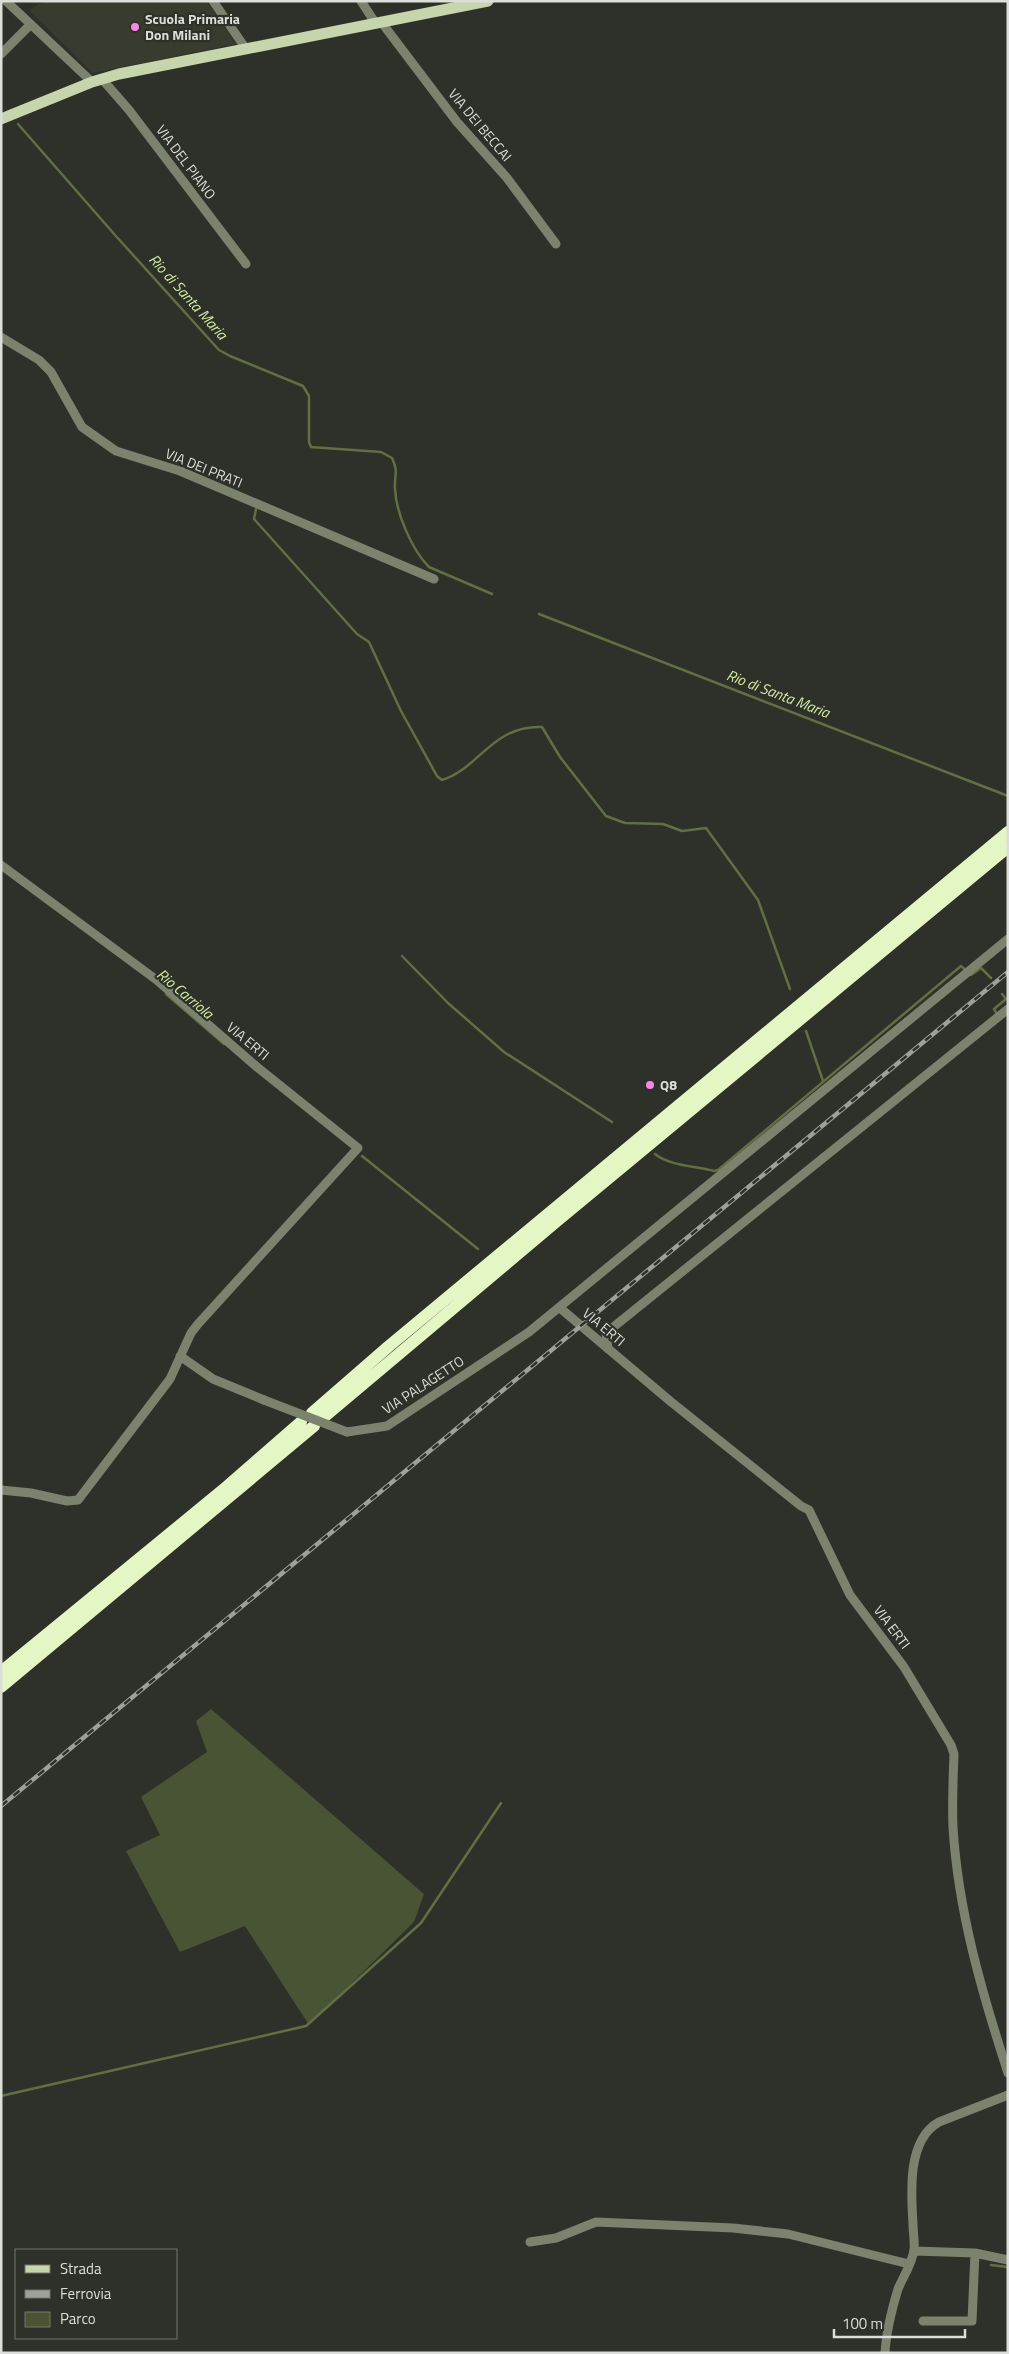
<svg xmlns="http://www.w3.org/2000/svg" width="1009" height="2354" font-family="'Titillium Web',sans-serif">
  <rect width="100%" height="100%" fill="#2e3129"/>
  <path fill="#373c2e" d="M45,1H206L236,44L93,73L29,10Z"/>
  <path fill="#495434" d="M211,1709L424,1894L414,1922L309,2025L245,1926L180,1952L126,1851L160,1835L141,1797L207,1752L196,1721Z"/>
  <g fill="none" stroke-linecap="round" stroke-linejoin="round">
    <path stroke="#607042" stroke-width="2.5" d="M18,124L115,235L219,350L230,356L303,386L309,396V442L311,447L381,452L392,458C399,473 394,474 395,489C396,513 412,550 429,567L492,594
      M256,509L254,519L357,634L369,642L401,711L437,776L442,780C479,769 492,725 542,727L560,757L606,816L625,823L663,824L682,831L706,828L758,900L790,989
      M539,614L1008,796
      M402,956L448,1003L504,1052L612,1122
      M166,994L224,1044
      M997,1014L994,1009L1006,999L1002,994
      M806,1031L823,1081
      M655,1154C670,1166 695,1166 714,1171L718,1170L961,966L971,975L981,968L991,978
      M362,1156L478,1249
      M1,2096L306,2026L421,1923L501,1803
      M991,2265L1008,2267"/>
    <path stroke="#7b826e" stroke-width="9" d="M6,1L92,82
      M213,1L246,49
      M361,1L376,24
      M382,23L457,122L507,178L556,244
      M1,54L30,25
      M102,79L129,110L246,264
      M1,337L39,360L51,372L82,427L116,451L180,471L434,579
      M1,865L158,981L257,1067L358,1148L198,1324L191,1333L170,1379L78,1500L67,1501L31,1493L1,1490
      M560,1308L670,1401L801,1506L809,1510L850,1595L904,1667L951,1745L954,1754C953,1778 952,1803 953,1827C958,1911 982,1993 1008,2073
      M608,1349L606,1333L1008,1009
      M180,1356L213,1379L264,1400
      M347,1432L387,1426L529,1332L1008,939
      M530,2242L556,2238L596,2222L733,2228L788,2234L909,2264
      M914,2251L975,2253L1008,2260
      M923,2321H972L975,2253
      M885,2353C886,2332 892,2309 898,2289C903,2277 912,2264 914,2250C915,2242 913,2232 913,2224C911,2192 907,2140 939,2122L1008,2095"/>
    <path stroke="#c6d5ab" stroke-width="11" d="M1,119L92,82L119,74L488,1"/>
    <path stroke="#e4f6c3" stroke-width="12" d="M312,1413L389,1346L1008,832
      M324,1417L557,1221L1008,847
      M1,1672L223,1490L301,1422
      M1,1687L314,1426"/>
    <g stroke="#9ea19b" stroke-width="4.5">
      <path id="rail" d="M1,1806L1008,972"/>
    </g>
    <use href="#rail" stroke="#2e3129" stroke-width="2.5" stroke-dasharray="8" stroke-linecap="butt"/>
    <path stroke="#7b826e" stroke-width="9" d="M264,1400L347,1432"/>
  </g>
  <g fill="#fa87e6" stroke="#2e3129" stroke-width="2">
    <circle cx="135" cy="27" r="5"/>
    <circle cx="650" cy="1085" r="5"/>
  </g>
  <g text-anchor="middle" stroke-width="4.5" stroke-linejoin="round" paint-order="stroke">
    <g font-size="14" font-weight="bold" fill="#dcded9" stroke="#2e3129" text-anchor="start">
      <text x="145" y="24">Scuola Primaria<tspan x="145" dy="16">Don Milani</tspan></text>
      <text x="660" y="1090">Q8</text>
    </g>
    <g font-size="14" fill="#dcded9" stroke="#2e3129">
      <text transform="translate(480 125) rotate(50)" y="5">VIA DEI BECCAI</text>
      <text transform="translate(186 162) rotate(53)" y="5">VIA DEL PIANO</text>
      <text transform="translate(204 468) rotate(22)" y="5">VIA DEI PRATI</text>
      <text transform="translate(248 1041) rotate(40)" y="5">VIA ERTI</text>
      <text transform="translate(604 1327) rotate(40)" y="5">VIA ERTI</text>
      <text transform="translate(423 1385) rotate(-33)" y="5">VIA PALAGETTO</text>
      <text transform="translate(892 1627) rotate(53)" y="5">VIA ERTI</text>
    </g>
    <g font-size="15" font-style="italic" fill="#d2eca2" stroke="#2e3129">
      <text transform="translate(188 297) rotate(48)" y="5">Rio di Santa Maria</text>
      <text transform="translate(778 694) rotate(21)" y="5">Rio di Santa Maria</text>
      <text transform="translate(185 994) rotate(40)" y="5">Rio Carriola</text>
    </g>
  </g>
  <rect width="1009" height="2354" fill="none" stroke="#dcded9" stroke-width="5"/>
  <rect x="15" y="2249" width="162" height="90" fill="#2e3129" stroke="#74766f"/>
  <rect x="25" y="2265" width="25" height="8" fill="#c6d5ab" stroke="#74766f"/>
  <text x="60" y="2274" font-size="15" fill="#dcded9">Strada</text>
  <rect x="25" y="2290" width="25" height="8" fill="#9ea19b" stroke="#74766f"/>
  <text x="60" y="2299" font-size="15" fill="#dcded9">Ferrovia</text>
  <rect x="25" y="2312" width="25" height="15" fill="#495434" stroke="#74766f"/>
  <text x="60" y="2324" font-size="15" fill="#dcded9">Parco</text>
  <path d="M834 2329v8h131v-8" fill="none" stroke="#dcded9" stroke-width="2.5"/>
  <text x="842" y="2329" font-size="15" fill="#dcded9" stroke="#2e3129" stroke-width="4" paint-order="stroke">100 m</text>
</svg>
